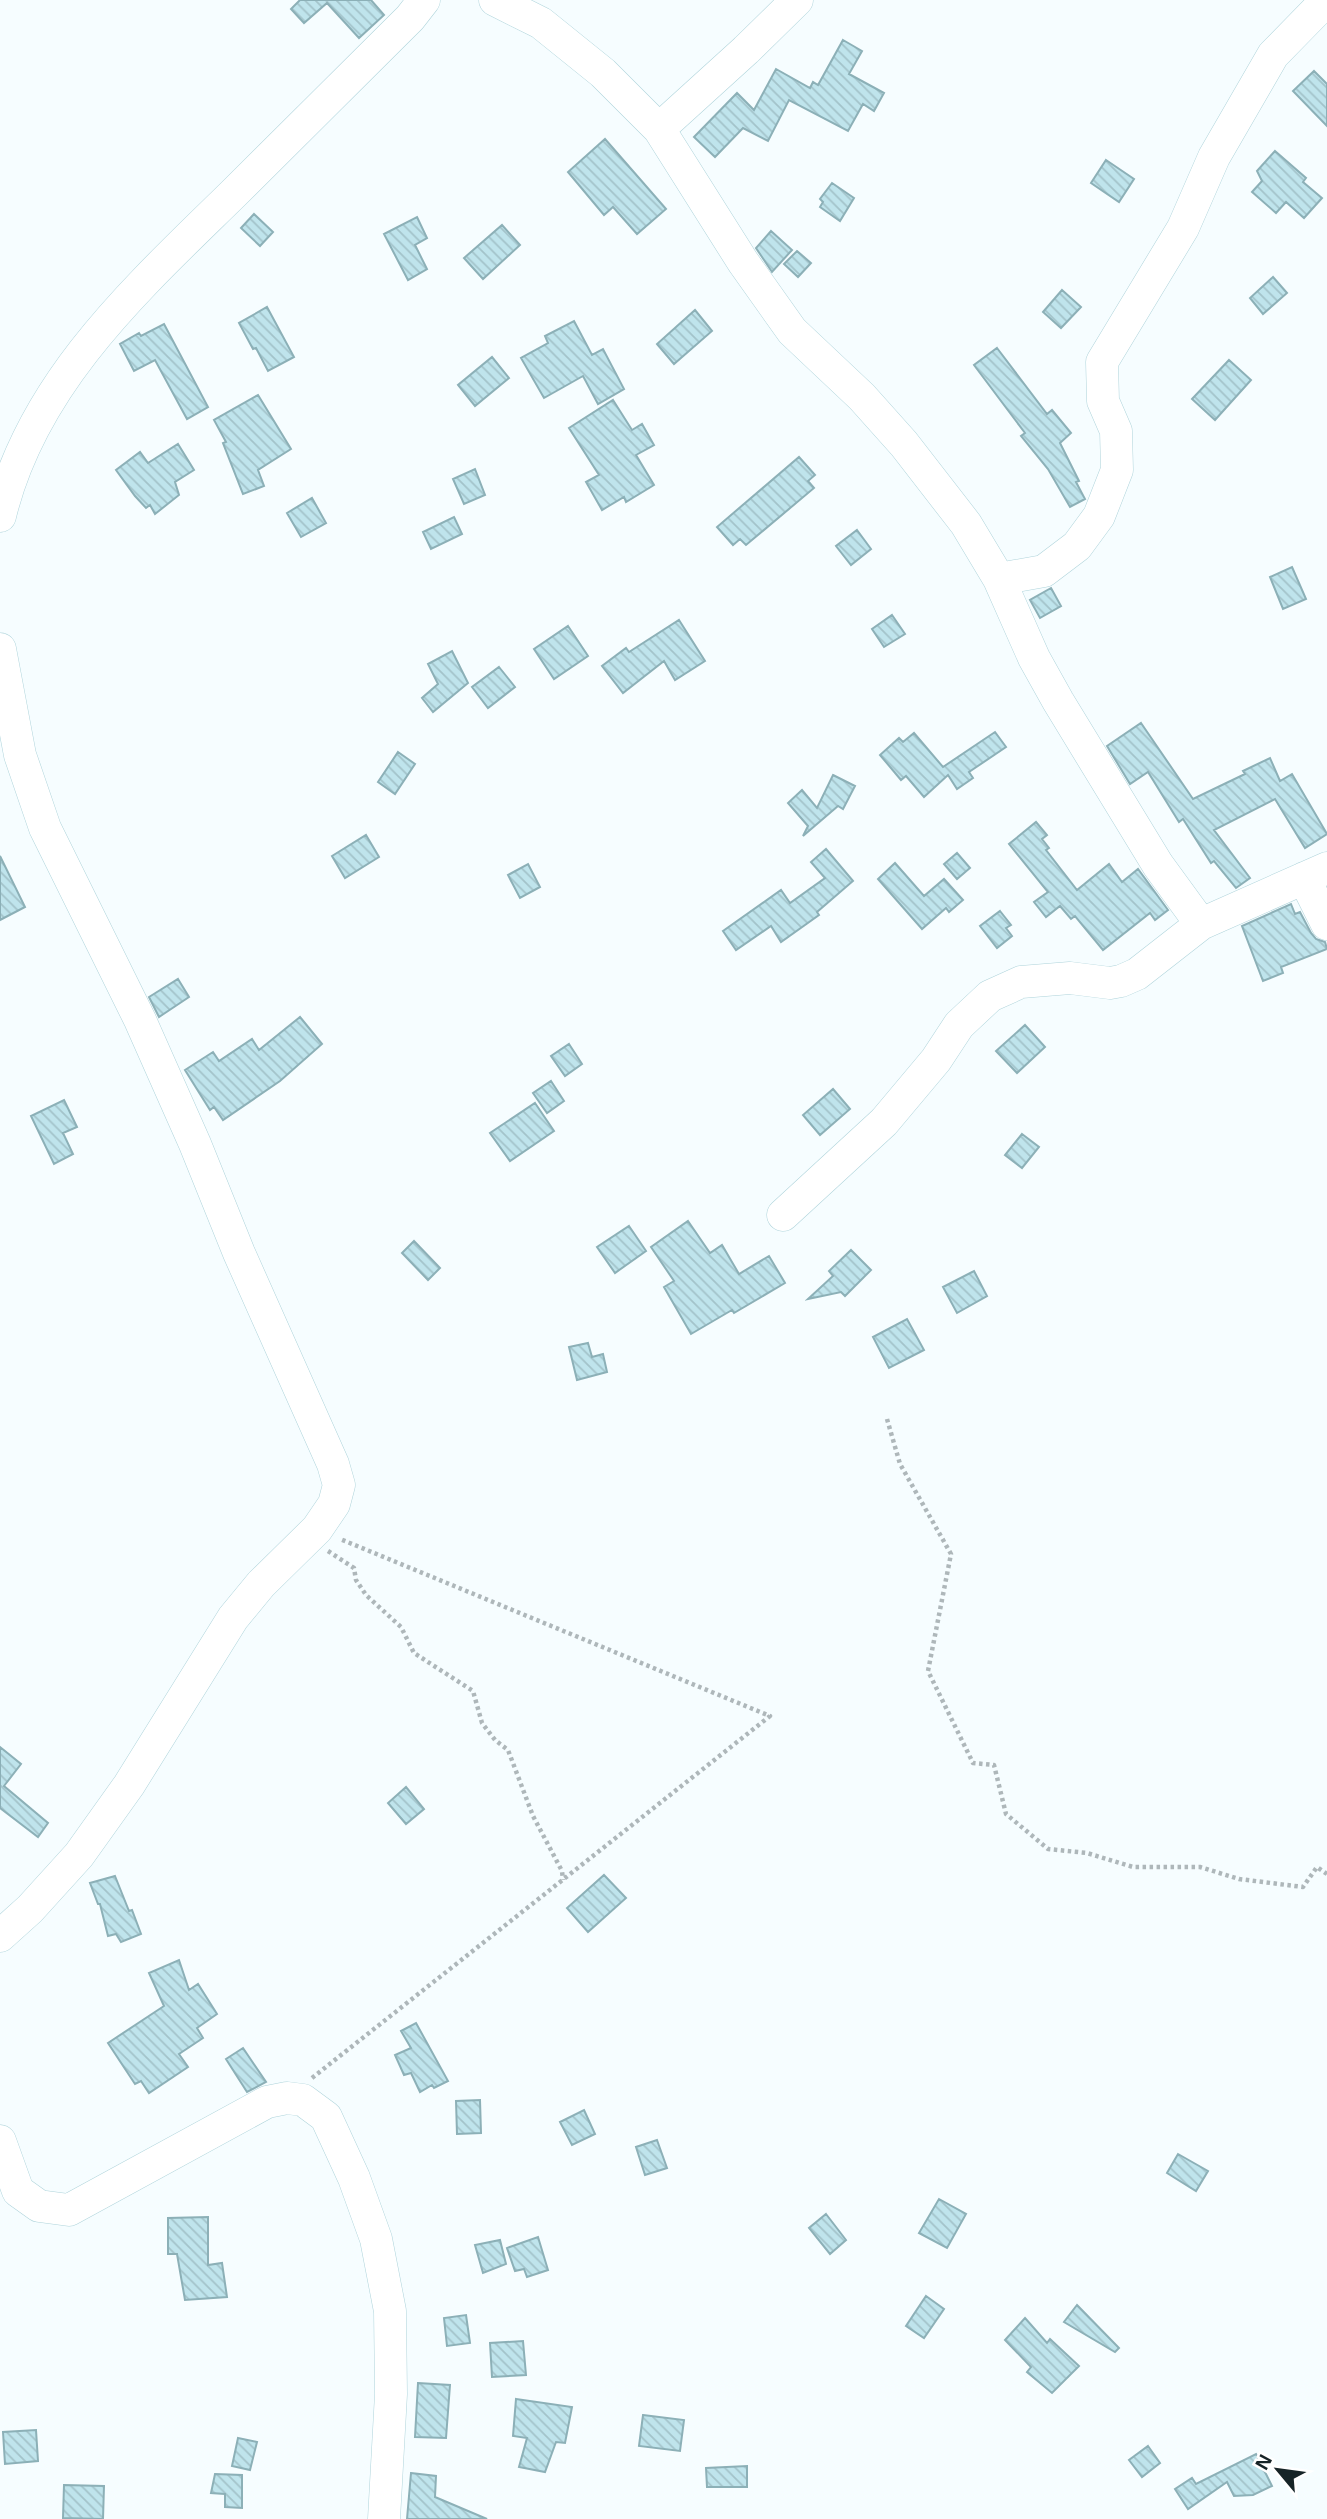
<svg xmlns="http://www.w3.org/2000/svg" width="1327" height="2519" font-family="Arial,sans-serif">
  <defs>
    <pattern id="building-back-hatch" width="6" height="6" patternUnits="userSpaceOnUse" patternTransform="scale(1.75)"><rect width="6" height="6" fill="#bfe4ec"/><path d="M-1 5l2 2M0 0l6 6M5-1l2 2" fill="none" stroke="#a3c3ca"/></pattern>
  </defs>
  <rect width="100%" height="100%" fill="#f6fdff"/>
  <path fill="url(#building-back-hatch)" stroke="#8cb0b7" stroke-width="2" d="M300,0H371L384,15L359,38L327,3L304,23L291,9Z
    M843,40L862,51L849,74L884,93L874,111L863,104L848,131L789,100L768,141L743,128L715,157L694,137L737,93L754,110L776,69L810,88L813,82L818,85Z
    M1314,71L1327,84V126L1293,91Z
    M605,139L666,209L637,234L613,207L604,215L568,172Z
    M1275,151L1306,178L1303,182L1322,198L1304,218L1286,202L1276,213L1252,192L1262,181L1257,171Z
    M1106,160L1134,179L1119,202L1091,183Z
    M832,183L854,198L840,221L820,207L823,202L820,199Z
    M254,214L273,232L260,246L241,228Z
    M417,217L427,238L415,245L427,269L408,280L384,234Z
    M502,225L520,245L483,279L464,258Z
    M771,231L792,250L772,272L756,248Z
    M797,251L811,263L798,277L784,264Z
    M1273,277L1287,293L1263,314L1250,298Z
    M1062,290L1081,307L1061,328L1043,312Z
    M267,307L294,357L268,371L256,348L253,349L239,323Z
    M695,310L712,331L674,364L657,344Z
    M574,321L592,355L603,349L624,389L598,404L583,376L544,398L521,358L548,343L545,336Z
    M164,324L208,407L187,419L155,360L134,371L120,344L139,333L141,336Z
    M997,348L1047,414L1052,410L1071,433L1060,443L1079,481L1076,482L1085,499L1070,507L1048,469L1021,436L1025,433L974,365Z
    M492,357L509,378L475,406L458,385Z
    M1229,360L1251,380L1215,420L1192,399Z
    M258,395L291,449L258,470L264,486L243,494L223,443L226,442L214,420Z
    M613,400L632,430L642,424L654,445L636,455L654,485L626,502L624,497L602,510L586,482L599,475L569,428Z
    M178,444L194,470L175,482L179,495L155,514L150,505L146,508L135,496L116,470L140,452L148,463Z
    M799,457L815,475L808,481L814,488L746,545L740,539L733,545L717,527Z
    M475,469L485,495L464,504L453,479Z
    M312,498L326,523L301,537L287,513Z
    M454,517L462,534L431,549L423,532Z
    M857,530L871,549L851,565L836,546Z
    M1292,567L1306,599L1283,609L1270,577Z
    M1051,588L1061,606L1040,618L1030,600Z
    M892,615L905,634L884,647L872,629Z
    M679,620L705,661L675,680L664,661L623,693L602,666L626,648L629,652Z
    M568,626L588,656L554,679L534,649Z
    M452,651L468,683L433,712L422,698L438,684L428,664Z
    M499,667L515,687L488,708L472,687Z
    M1141,723L1193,799L1245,774L1243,771L1270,758L1280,781L1292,774L1327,834L1305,848L1275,799L1214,830L1250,878L1236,888L1214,861L1211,863L1183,819L1179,822L1148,772L1130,784L1107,746Z
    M995,732L1006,747L969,772L973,778L957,789L948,775L924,797L906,776L901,780L880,755L899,738L903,742L914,733L943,767Z
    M398,752L415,764L395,794L378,782Z
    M833,775L855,786L843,809L838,806L803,836L808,826L788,803L802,790L817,808Z
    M1036,822L1047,835L1042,839L1049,848L1046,850L1077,890L1109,864L1122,882L1138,869L1168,910L1155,920L1150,913L1103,950L1075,916L1071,919L1060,906L1046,917L1034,902L1048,892L1009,844Z
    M366,835L379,857L345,878L332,856Z
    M826,849L853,881L817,912L819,915L781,942L771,926L736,950L723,931L781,890L790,903L825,878L811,862Z
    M957,853L970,868L957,879L944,864Z
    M0,856L25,907L0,920Z
    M895,863L924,896L944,879L963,900L949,912L946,908L922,929L878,879Z
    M528,864L540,887L520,898L508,875Z
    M1291,904L1295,914L1300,912L1311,933L1316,939L1325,942L1327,949L1281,967L1283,973L1263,981L1242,926Z
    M1000,911L1011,925L1006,928L1012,936L997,948L980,926Z
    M178,979L189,997L159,1017L149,997Z
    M300,1017L322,1044L280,1081L223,1120L214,1107L210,1110L185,1070L213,1052L219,1061L252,1039L259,1050Z
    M1025,1025L1045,1047L1017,1073L996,1051Z
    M569,1044L582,1064L565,1076L551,1056Z
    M551,1081L564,1101L547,1113L533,1093Z
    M833,1089L850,1109L820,1135L803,1115Z
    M64,1100L77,1127L63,1133L73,1154L54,1164L31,1116Z
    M535,1103L554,1131L510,1161L490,1133Z
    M1022,1134L1039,1147L1022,1168L1005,1155Z
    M688,1221L710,1253L722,1245L739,1274L769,1256L785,1283L734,1313L732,1310L691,1334L664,1287L674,1281L651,1247Z
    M629,1226L646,1251L615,1273L597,1247Z
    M414,1241L440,1268L428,1280L402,1253Z
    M851,1250L871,1270L845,1296L841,1292L808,1299L833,1276L829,1271Z
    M974,1271L987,1296L957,1313L943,1287Z
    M907,1319L924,1350L889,1368L873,1337Z
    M588,1343L592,1357L603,1354L607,1372L577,1380L569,1347Z
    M0,1747L21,1764L4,1786L48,1823L38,1837L0,1808Z
    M406,1787L424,1809L406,1824L388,1803Z
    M604,1875L626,1898L588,1932L567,1908Z
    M115,1876L129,1911L132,1910L141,1934L121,1942L116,1934L108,1936L100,1904H98L90,1883Z
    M179,1960L189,1990L198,1984L217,2014L197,2028L203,2038L179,2054L188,2067L149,2093L141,2081L135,2084L108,2043L164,2006L149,1973Z
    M416,2023L448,2081L434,2088L432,2085L420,2092L411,2073L404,2075L395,2055L411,2048L401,2031Z
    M243,2048L266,2082L247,2092L226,2059Z
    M480,2100L481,2133L457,2134L456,2101Z
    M584,2110L595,2134L572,2145L560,2122Z
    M657,2140L667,2168L645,2175L636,2147Z
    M1178,2154L1208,2171L1196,2191L1167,2173Z
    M939,2199L966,2214L947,2248L919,2233Z
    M826,2214L846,2240L830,2254L809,2228Z
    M208,2217V2265L222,2263L227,2297L185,2300L177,2254H168V2218Z
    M538,2237L548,2270L527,2277L524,2269L515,2271L507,2248Z
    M500,2240L506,2264L483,2273L475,2245Z
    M926,2296L944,2309L924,2338L906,2326Z
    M1077,2305L1119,2348L1115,2352L1064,2322Z
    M466,2315L470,2343L447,2346L444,2318Z
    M1025,2318L1047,2343L1050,2339L1079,2366L1052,2393L1027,2372L1031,2367L1005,2340Z
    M523,2341L526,2375L492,2377L490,2343Z
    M418,2383L450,2385L446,2438L415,2437Z
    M516,2399L572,2407L565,2443L556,2442L545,2472L519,2467L527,2438L513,2436Z
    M643,2415L684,2420L680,2451L639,2446Z
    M36,2430L38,2461L5,2464L3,2432Z
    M238,2438L257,2442L250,2470L232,2466Z
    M1148,2446L1160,2463L1142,2477L1129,2460Z
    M1256,2454L1272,2486L1253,2495L1234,2496L1227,2482L1188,2509L1175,2489L1192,2478L1196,2484Z
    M747,2466V2487H707L706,2468Z
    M411,2473L436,2476L435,2497L487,2519H407Z
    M215,2474L242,2475V2508L225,2507V2494L211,2493Z
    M64,2485L104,2486L103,2519L63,2518Z"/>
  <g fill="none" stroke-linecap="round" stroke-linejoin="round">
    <g stroke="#afd4db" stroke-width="33">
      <path id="minor" d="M495,0L541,23L603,73L659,129L743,262L792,331L862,397L904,444L966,524L999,579L1034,658L1058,701L1158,865L1201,924
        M659,129L746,50L797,0
        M0,516C32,382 138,287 233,194C292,135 351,76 410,18L424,0
        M999,579L1044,571L1077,546L1099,516L1117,470L1116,431L1103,401L1102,362L1183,228L1214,157L1273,55L1317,10L1327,5
        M0,649L20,755L45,828L140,1020L195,1144L239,1253L333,1464L339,1485L334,1504L317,1529L261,1584L233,1618L129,1785L79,1855L30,1909L0,1936
        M1304,878L1327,924
        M783,1215L884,1122L936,1060L959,1025L990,996L1021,982L1070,978L1110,983L1121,981L1137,974L1201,924L1327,868
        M0,2141L18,2191L39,2206L69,2210L267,2102L287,2098L303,2100L326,2117L354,2178L376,2239L390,2311L391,2394L384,2519"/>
    </g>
    <path stroke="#aeb7ba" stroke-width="4.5" stroke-dasharray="3.5 3.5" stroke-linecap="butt" d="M887,1419L900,1464L951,1554L928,1671L973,1763L994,1765L1006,1814L1048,1849L1087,1853L1133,1867H1200L1239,1879L1303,1887L1317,1867L1327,1874
      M328,1551L354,1568L356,1580L366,1595L401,1627L414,1653L473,1691L482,1723L495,1740L508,1750L533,1816L562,1871L563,1880
      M312,2078L770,1716L340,1539"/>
    <use href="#minor" stroke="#fff" stroke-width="32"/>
  </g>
  <g transform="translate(1278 2470) rotate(299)" stroke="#ffffff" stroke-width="5" paint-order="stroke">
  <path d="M0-5L12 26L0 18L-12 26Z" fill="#162427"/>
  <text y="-10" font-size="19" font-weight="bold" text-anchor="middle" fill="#162427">N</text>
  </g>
</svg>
